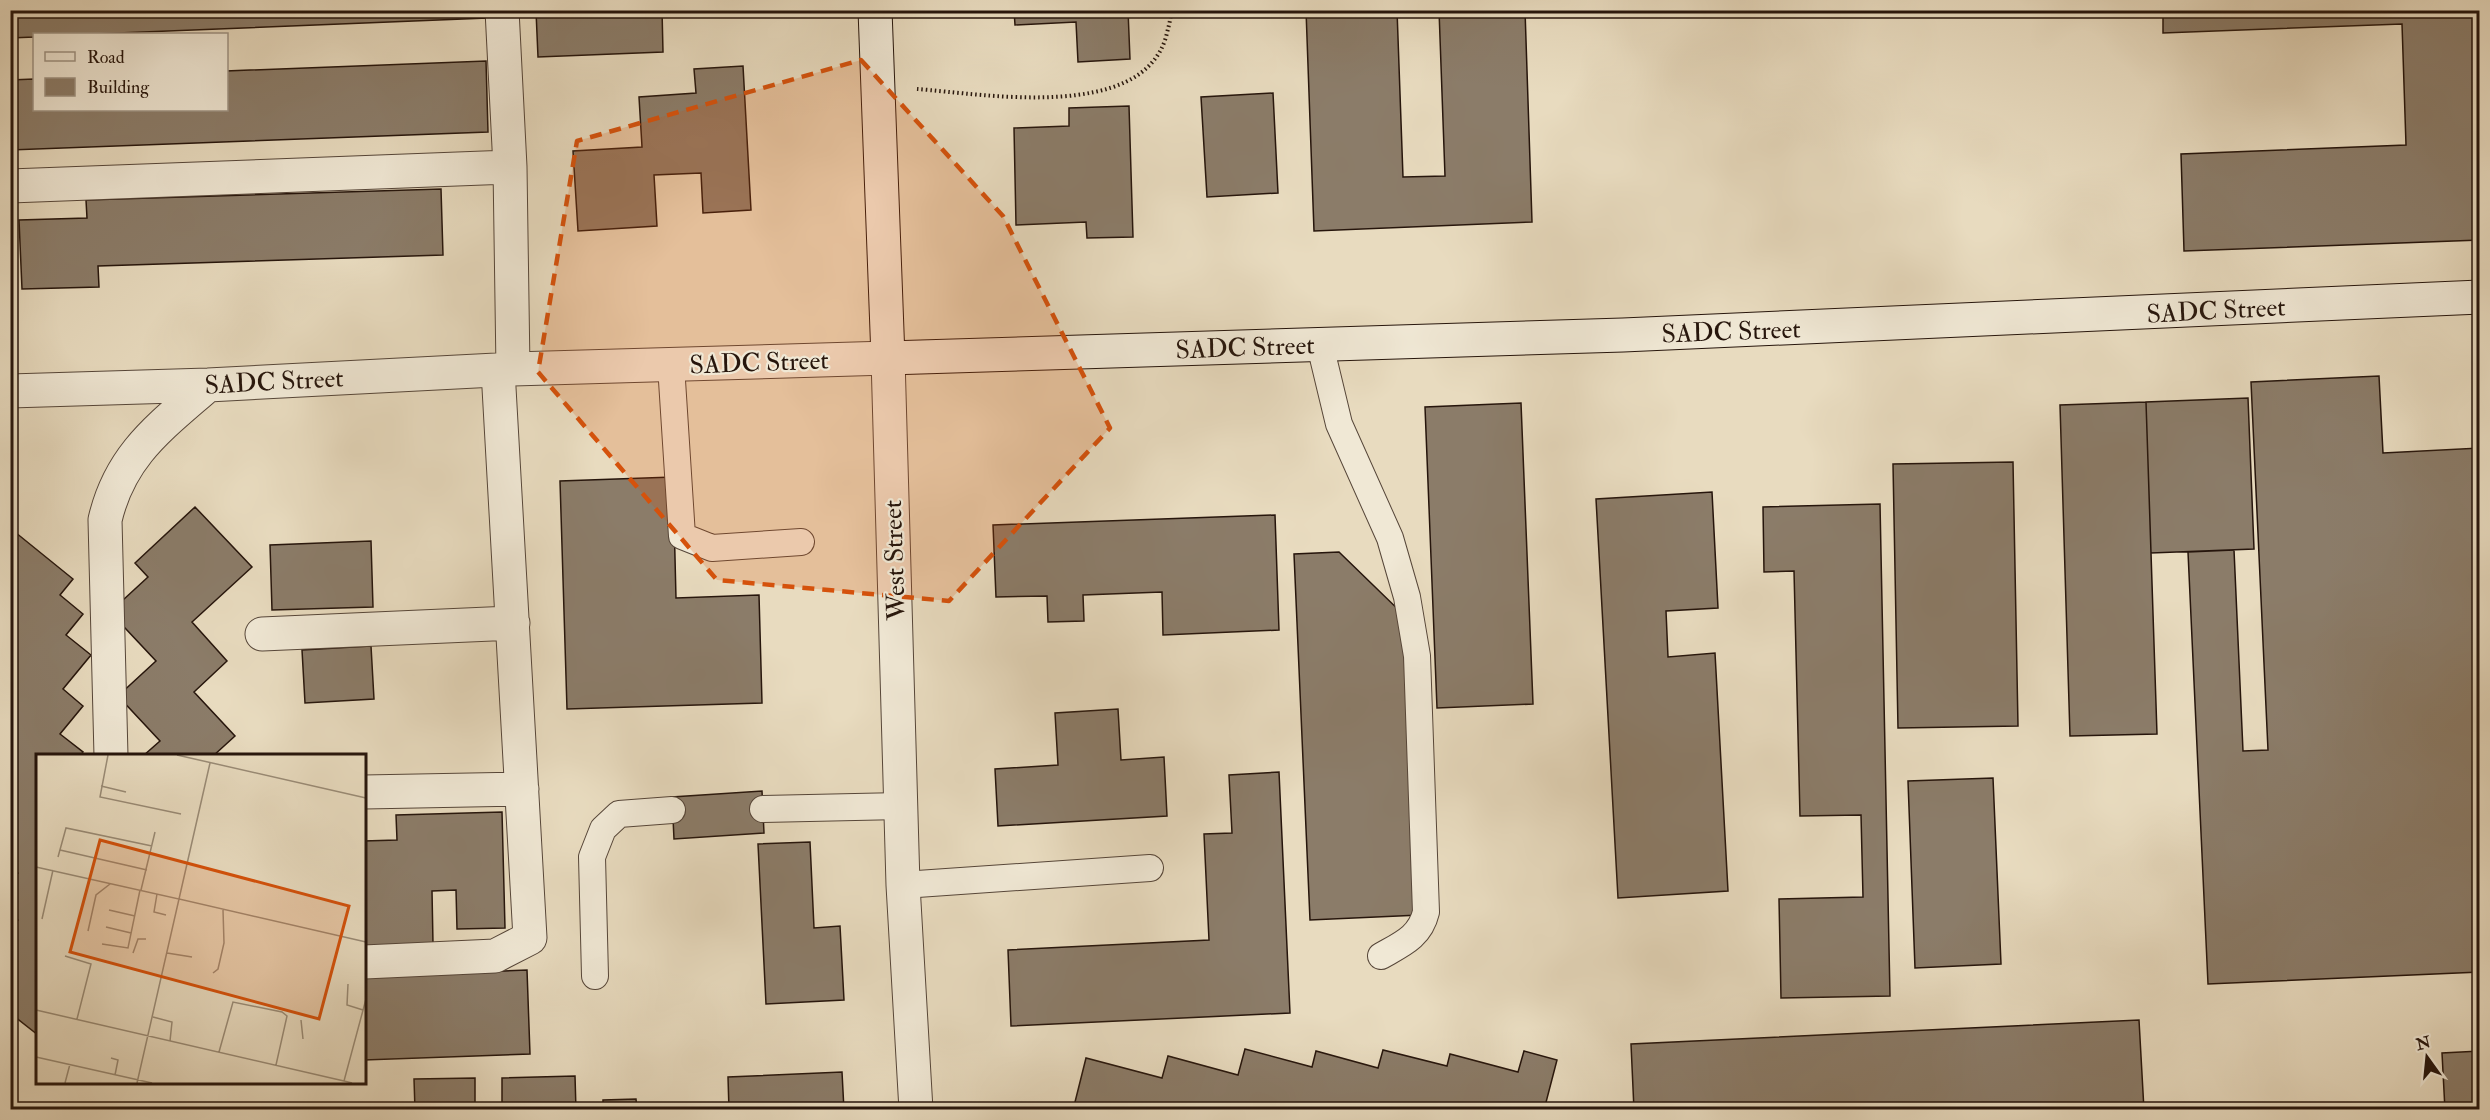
<svg xmlns="http://www.w3.org/2000/svg" width="2490" height="1120" font-family="'IM FELL Double Pica',serif">
  <rect width="100%" height="100%" fill="#e8dbbf"/>
  <filter id="stains"><feTurbulence type="fractalNoise" baseFrequency=".00333" numOctaves="4"/><feColorMatrix values="0 0 0 0 .2 0 0 0 0 .09 0 0 0 0 .02 0 0 0 .5 -.17"/></filter>
  <radialGradient id="worn" r=".72"><stop offset=".6" stop-color="#630" stop-opacity="0"/><stop offset="1" stop-color="#630" stop-opacity=".3"/></radialGradient>
  <path fill="#8b7c69" stroke="#26150c" stroke-width="1.5" d="M10,10H486L487,18L93,34H34V37L10,38Z
    M662,10L663,52L538,57L536,11Z
    M1014,10H1128L1130,59L1078,62L1076,22L1015,25Z
    M1306,10H1397L1403,177L1445,176L1439,10H1525L1532,222L1314,231Z
    M2163,10H2480V240L2184,251L2181,154L2406,145L2402,24L2163,33Z
    M486,61L488,132L10,150V80L34,79V110H226V71Z
    M743,66L751,210L703,213L701,173L654,175L657,226L578,231L573,151L642,147L639,97L696,93L694,69Z
    M1273,93L1278,193L1207,197L1201,97Z
    M1129,106L1133,237L1087,238L1086,222L1016,225L1014,128L1069,126V108Z
    M441,189L443,255L98,266L99,287L22,289L19,220L87,218L86,200Z
    M2379,376L2383,453L2480,448V972L2208,984L2188,552L2234,550L2243,751L2268,750L2251,382Z
    M2248,398L2254,549L2151,553L2146,402Z
    M2146,402L2157,734L2070,736L2060,405Z
    M1521,403L1533,704L1437,708L1425,407Z
    M2013,462L2018,726L1898,728L1893,464Z
    M673,477L676,598L759,595L762,703L567,709L560,481Z
    M1712,492L1718,608L1666,611L1668,657L1715,653L1728,891L1618,898L1596,499Z
    M1880,504L1890,996L1781,998L1779,899L1863,897L1861,815L1800,816L1794,571L1764,572L1763,507Z
    M195,507L252,567L192,622L227,661L194,692L235,736L213,756H143L160,741L118,696L156,661L110,612L148,577L135,563Z
    M1275,515L1279,630L1163,635L1162,592L1083,595L1084,621L1048,622L1047,596L996,597L993,525Z
    M10,528L73,579L60,595L83,614L66,635L91,655L63,689L83,706L60,734L83,752L80,756H38V1035L10,1013V971L14,967L10,964V929L18,920L10,914V881L18,873L10,867V833L15,827L10,824Z
    M371,541L373,607L272,610L270,545Z
    M1339,552L1407,618L1420,915L1310,920L1294,554Z
    M371,646L374,699L305,703L302,650Z
    M1118,709L1121,760L1164,757L1167,816L998,826L995,769L1058,765L1055,713Z
    M1279,772L1290,1013L1011,1026L1008,950L1209,940L1204,834L1232,833L1229,775Z
    M1993,778L2001,964L1915,968L1908,781Z
    M762,791L764,833L674,839L672,797Z
    M502,812L505,928L457,929L456,890L432,891L433,944L364,946V841L397,840L396,815Z
    M810,842L814,928L840,926L844,1000L766,1004L758,844Z
    M527,970L530,1054L364,1060V977Z
    M2139,1020L2144,1110H1634L1631,1044Z
    M1245,1049L1312,1067L1316,1051L1378,1068L1383,1050L1447,1066L1450,1054L1518,1072L1524,1051L1557,1060L1544,1110H1073L1086,1058L1162,1078L1168,1056L1238,1075Z
    M2480,1051V1110H2445L2442,1053Z
    M842,1072L844,1110H729L728,1077Z
    M575,1076L576,1110H502V1078Z
    M475,1078V1110H415L414,1079Z
    M636,1099L637,1110H603V1100Z"/>
  <g fill="none" stroke-linecap="round" stroke-linejoin="round">
    <g stroke="#564639" stroke-width="28">
      <path id="service" d="M1320,345L1339,424L1390,538L1407,597L1417,656L1426,912C1420,937 1402,944 1381,956
        M671,365L682,536L712,548L801,542
        M763,809L901,806
        M903,885L1150,868
        M595,976L592,857L603,829L619,814L672,810"/>
    </g>
    <g stroke="#564639" stroke-width="35">
      <path id="minor" d="M502,10L510,167L513,369
        M10,186L510,167
        M10,391L208,385L513,369L888,358
        M262,634L513,623
        M111,756L105,520C120,455 160,427 208,385
        M364,792L522,789
        M364,962L495,956L530,938L498,370"/>
    </g>
    <g stroke="#564639" stroke-width="35">
      <path id="tertiary" d="M888,358L903,885L916,1110"/>
    </g>
    <g stroke="#26150c" stroke-width="35">
      <path id="secondary" d="M875,10L888,358L1623,335L2480,297"/>
    </g>
    <path stroke="#26150c" stroke-width="4" stroke-dasharray="1.5 3" stroke-linecap="butt" d="M917,89C985,94 1141,122 1166,37C1168,28 1171,20 1171,10"/>
    <use href="#service" stroke="#f0e8d5" stroke-width="26"/>
    <use href="#minor" stroke="#f0e8d5" stroke-width="33"/>
    <use href="#tertiary" stroke="#f0e8d5" stroke-width="33"/>
    <use href="#secondary" stroke="#f0e8d5" stroke-width="33"/>
  </g>
  <path fill="#d5520c" fill-opacity="0.2" stroke="#d5520c" stroke-width="4.5" stroke-dasharray="12 8" stroke-linejoin="round" d="M861,60L1003,216L1110,428L949,601L717,580L538,372L577,141Z"/>
  <g text-anchor="middle" stroke-width="4.5" stroke-linejoin="round" paint-order="stroke">
    <g font-size="26" fill="#26150c" stroke="#f0e8d5">
      <text transform="translate(2216 310) rotate(-3)" y="9">SADC Street</text>
      <text transform="translate(1731 331) rotate(-2)" y="9">SADC Street</text>
      <text transform="translate(1245 347) rotate(-2)" y="9">SADC Street</text>
      <text transform="translate(759 362) rotate(-2)" y="9">SADC Street</text>
      <text transform="translate(274 381) rotate(-3)" y="9">SADC Street</text>
      <text transform="translate(894 560) rotate(-92)" y="9">West Street</text>
    </g>
  </g>
  <g transform="translate(36 754)">
    <rect width="330" height="330" fill="#e8dbbf"/>
    <path fill="none" stroke="#9a8c77" stroke-width="1.5" d="M72,1L64,43L145,60M141,1L330,44M174,9L143,145L330,188M65,32L90,38M24,96L111,116M22,103L30,74L116,92M0,113L143,145L101,329M105,136L119,78M121,140L118,158L130,161M73,156L99,162M6,165L17,116M70,173L95,179M52,177L60,141L74,130M66,190L92,194L104,136M97,199L102,185H110M131,199L156,203M29,202L55,210L41,265M177,219L182,215L188,189L187,156M312,230L311,251L327,256M0,256L308,327M117,263L136,268L134,287M265,266L267,285M183,298L197,248L246,258L251,262L240,311M0,303L116,329M75,304L82,306L79,321M29,329L34,310M316,329L308,327L330,245"/>
    <path fill="#d5520c" fill-opacity="0.15" stroke="#d5520c" stroke-width="3" d="M64,86L313,152L283,265L34,198Z"/>
    <rect width="330" height="330" fill="none" stroke="#26150c" stroke-width="3"/>
  </g>
  <rect width="2490" height="1120" fill="none" stroke="#e8dbbf" stroke-width="36"/>
  <rect x="12" y="12" width="2466" height="1096" fill="none" stroke="#26150c" stroke-width="3"/>
  <rect x="18" y="18" width="2454" height="1084" fill="none" stroke="#26150c" stroke-width="1.5"/>
  <rect x="33" y="33" width="195" height="78" fill="#f0e8d5" stroke="#9f9485" stroke-width="1.5"/>
  <rect x="45" y="52" width="30" height="9" fill="#f0e8d5" stroke="#9f9485" stroke-width="1.5"/>
  <text x="87" y="63" font-size="18" fill="#26150c">Road</text>
  <rect x="45" y="78" width="30" height="18" fill="#8b7c69" stroke="#9f9485" stroke-width="1.5"/>
  <text x="87" y="93" font-size="18" fill="#26150c">Building</text>
  <g transform="translate(2427 1057) rotate(345)" stroke="#f0e8d5" stroke-width="4.5" paint-order="stroke">
  <path d="M0-4.5L10 22L0 15L-10 22Z" fill="#26150c"/>
  <text y="-9" font-size="16" font-weight="bold" text-anchor="middle" fill="#26150c">N</text>
  </g>
  <rect width="100%" height="100%" filter="url(#stains)"/>
  <rect width="100%" height="100%" fill="url(#worn)"/>
</svg>
